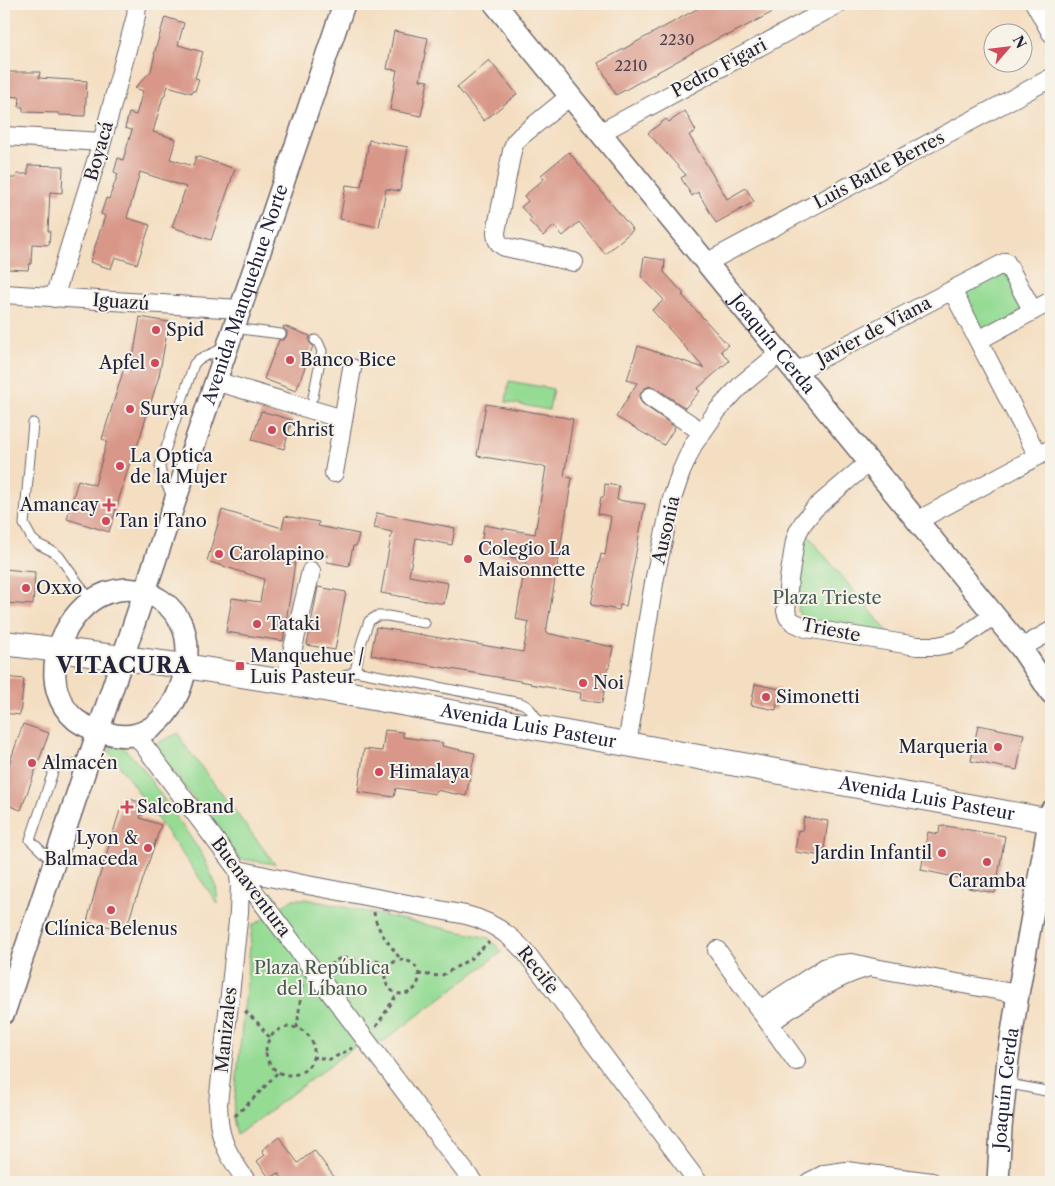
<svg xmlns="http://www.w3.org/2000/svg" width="1055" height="1186" font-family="'Libre Caslon Text',serif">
  <rect width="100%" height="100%" fill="#f7f3e8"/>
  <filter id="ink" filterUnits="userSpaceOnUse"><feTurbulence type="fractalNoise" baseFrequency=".02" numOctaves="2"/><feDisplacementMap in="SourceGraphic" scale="10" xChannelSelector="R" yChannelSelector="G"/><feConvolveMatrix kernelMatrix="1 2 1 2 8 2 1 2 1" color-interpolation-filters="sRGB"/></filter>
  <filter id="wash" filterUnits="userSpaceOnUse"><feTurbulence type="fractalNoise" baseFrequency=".0096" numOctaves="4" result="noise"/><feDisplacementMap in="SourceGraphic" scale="20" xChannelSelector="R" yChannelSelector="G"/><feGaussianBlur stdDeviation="1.12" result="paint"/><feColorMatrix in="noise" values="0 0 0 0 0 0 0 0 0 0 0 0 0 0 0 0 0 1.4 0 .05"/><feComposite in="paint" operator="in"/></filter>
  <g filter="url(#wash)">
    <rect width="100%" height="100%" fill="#f4dec1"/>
    <path fill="#95db94" stroke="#5c7e68" d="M1004,266L1027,310L981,335L958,290Z
      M509,381L553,389L549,410L506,402Z
      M806,533L893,638L804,621L798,611Z
      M179,733L183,743L275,864L240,859L153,745Z
      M114,745L122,746L140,765L202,854L216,885L218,904L109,751Z
      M293,899H306L489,938L502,952L384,1041L354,1047L237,1135L233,1118L252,926Z"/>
    <g id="blocks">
      <path fill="#d89788" d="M706,4H788L727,36L726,34L616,95L598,63Z
        M165,17L184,23L178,45L203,52L195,78L199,79L195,91H192V93L168,86L164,97H163L153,132L176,139L170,159L193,166L196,156L235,169L211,240L172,227L186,187L140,172L127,218L150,225L137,264L115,257L111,269L90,262L105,216L101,214L106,198L109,199L118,174L114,172L118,158L123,160L132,130L125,128L129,113L136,115L143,91L135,88L151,71L155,54H154Z
        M394,31L428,38L420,80L428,81L421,116L390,110L397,70L387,69Z
        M489,60L517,94L484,121L457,87Z
        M4,72H40L39,78L87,81L85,116L59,115V113L23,112V107H19L20,97L4,96Z
        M685,111L696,131L689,135L727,199L746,188L754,202L716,223L698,192L692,196L681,178L686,175L648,133L666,119L669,122Z
        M369,140L408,147L400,191L386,189L379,227L340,219L346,185L361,187Z
        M569,152L633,230L605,254L579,222L563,236L554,226L543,236L529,221L532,219L521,207L528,201L524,196L544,179L541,175Z
        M28,165L63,166L62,193L50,192L48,231H50L49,245L32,244L31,264H29L28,270L6,269L7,246H4V229H6L8,178H16L17,174H28Z
        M644,257L665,260L664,272L684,294L682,295L728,345L721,351L729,361L697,389L700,391L685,408L656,388L650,386L645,388L642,391L639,397L641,402L644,405L675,427L664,445L616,417L637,383L627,380L638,346L704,368L652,310L664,300L641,276Z
        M140,317L169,322L159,376L136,450L134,449L109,532L67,519L78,480L95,485L107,441L102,439L124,368L131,370Z
        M284,326L310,336L309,339V342L313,346L296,391L264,379L279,340H284L287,335V331L283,328Z
        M486,404L573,419L564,476L572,478L546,633L613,647L609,668H608L602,703L580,700L581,693L530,684L531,683L371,655L376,627L523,652L529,622L516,619L526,560L480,552L484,525L535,534L546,467L477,456Z
        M261,411L292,420L284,449L252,440Z
        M605,484L619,486L617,500L645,504L626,606L620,605L619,610L591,605L601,554L605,555L611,517L610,516L598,514L601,497H604Z
        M222,510L282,528L285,516L319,522L318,526L359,534L356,546H353L349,566L327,562L328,556L297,550L283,641L226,632L232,598L260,602L264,579L207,561Z
        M377,513L455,528L452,545L416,538L409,576L448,583L444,604L381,593L392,532L374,528Z
        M4,569L35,572L33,605L4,603Z
        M318,587L346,592L335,650L307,645Z
        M4,677L24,679L20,715L4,713Z
        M755,684L780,689L776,710L751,705Z
        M23,724L49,733L21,810L4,804V779Z
        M978,725L1024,734L1017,770L971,761Z
        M385,730L403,732V737L443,743L442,746L475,753L466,796L436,790L435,794L396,788L394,797L358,792L364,749L382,751Z
        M127,798L145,804L140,818L161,825L137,897H136L126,930L87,922L97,884L122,804L125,805Z
        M804,817L828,821L823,856L795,852L798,830L802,831Z
        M940,825L1005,836L995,893L968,888L969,880L921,870L928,832L939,834Z
        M279,1137L298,1163L314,1150L338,1182H285L278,1173L270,1179L257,1161L265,1155L262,1150Z"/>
    </g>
  </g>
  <g filter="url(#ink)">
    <use href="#blocks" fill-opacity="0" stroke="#6c646a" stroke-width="1"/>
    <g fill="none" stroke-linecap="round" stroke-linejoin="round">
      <g stroke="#6c646a" stroke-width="11">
        <path id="service" d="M233,328L281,334
          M313,397L322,351L318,342L315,340
          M33,423L24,524L32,539L38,544L54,552L59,556L91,601
          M173,498L161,473L160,466L194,364L199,359L224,348
          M355,671L362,641L369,621L377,616H388L425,623
          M329,684L355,671L521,703C531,707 534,715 540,724
          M53,862L30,840L55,766L87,764
          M1005,1083L1051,1092
          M4,1178L16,1182"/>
      </g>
      <g stroke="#6c646a" stroke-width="20">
        <path id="minor" d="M1035,4L1051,33
          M570,96L521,136L515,142L512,151L496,232C496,239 498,244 505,247L574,262
          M600,133L838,4
          M4,136L102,142
          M706,263L1051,78
          M952,290L1038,456
          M4,294L239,309
          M54,298L102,142L136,16L137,4
          M979,340L1051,301
          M795,372L1006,262L1033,311
          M215,381L343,419
          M650,397L702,432
          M869,462L815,508L803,523L798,532L795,541L789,579L786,611L788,617L793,622L806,628L917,646H937L947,644L959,640L994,615
          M334,473L352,368
          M917,521L1051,449
          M1021,648L1051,631
          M285,682L311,571
          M136,735L473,1182
          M627,744L655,577L672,499L681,472L693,445L717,411L742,384L780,353
          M717,950L796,1061
          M760,1010L826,967L833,965L852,963L869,967L1018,994
          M770,1023C800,1002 830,978 866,968
          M247,1182C236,1166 223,1148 220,1128C218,1120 219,1112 218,1104L239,912L240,884L238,870L297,883L466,915C491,921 510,934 527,954L698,1182
          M809,1182L825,1174L846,1171L932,1182"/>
      </g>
      <g stroke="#6c646a" stroke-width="24">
        <g id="tertiary">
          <path id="s1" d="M495,4L1021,648L1051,693"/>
          <path d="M126,589C152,590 175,605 184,630C195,665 175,724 137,734C127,737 117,736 107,733C96,730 85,727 76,720C38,688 56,627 91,601C102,593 114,590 126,589Z"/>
          <path id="s2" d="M4,1013L175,501L344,4"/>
          <path id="s3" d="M998,1182L1001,1128L1008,1059L1018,994L1051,811"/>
        </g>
      </g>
      <g stroke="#6c646a" stroke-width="26">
        <g id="secondary">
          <path id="s4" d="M4,643L185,666L285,682L1051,821"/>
        </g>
      </g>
      <path stroke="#6c646a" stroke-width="3" stroke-dasharray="4 4" stroke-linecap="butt" d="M374,912C376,931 391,945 401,960
        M385 977a17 17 0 1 1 34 0a17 17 0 1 1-34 0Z
        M330,965L340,958L374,960L389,966
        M418,974L441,976L470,959L489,942
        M245,1011L257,1022L270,1038
        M376,1027L397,994
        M266 1051a24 24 0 1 1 48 0a24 24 0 1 1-48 0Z
        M297,1028L302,986L305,984
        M312,1057L331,1059L352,1048
        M235,1116L257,1095L278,1072"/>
      <use href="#service" stroke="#fff" stroke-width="9"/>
      <use href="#minor" stroke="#fff" stroke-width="18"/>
      <use href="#tertiary" stroke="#fff" stroke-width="21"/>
      <use href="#secondary" stroke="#fff" stroke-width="24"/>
    </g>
  </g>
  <g fill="#d1495b" stroke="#f7f3e8" stroke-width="2">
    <circle cx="156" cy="330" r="5"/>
    <circle cx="290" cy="360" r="5"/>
    <circle cx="155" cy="363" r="5"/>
    <circle cx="130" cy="409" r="5"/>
    <circle cx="272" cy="430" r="5"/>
    <circle cx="120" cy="466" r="5"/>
    <path d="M106.5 497.5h5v5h5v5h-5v5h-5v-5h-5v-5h5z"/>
    <circle cx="106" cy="521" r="5"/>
    <circle cx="219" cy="554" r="5"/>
    <circle cx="468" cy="559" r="5"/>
    <circle cx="26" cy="588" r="5"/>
    <circle cx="257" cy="624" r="5"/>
    <rect x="235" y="661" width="10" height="10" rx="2.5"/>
    <circle cx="583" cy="683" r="5"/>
    <circle cx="766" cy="697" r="5"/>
    <circle cx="998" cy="747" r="5"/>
    <circle cx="32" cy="763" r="5"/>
    <circle cx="379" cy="772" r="5"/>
    <path d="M124.5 799.5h5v5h5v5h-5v5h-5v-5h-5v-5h5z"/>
    <circle cx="148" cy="848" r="5"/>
    <circle cx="942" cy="853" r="5"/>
    <circle cx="987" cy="862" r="5"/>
    <circle cx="111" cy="910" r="5"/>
  </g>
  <g text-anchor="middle" stroke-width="4" stroke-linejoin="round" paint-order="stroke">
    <g font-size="15" fill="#503f4e">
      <text x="677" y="45">2230</text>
      <text x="631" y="71">2210</text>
    </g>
    <g font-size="18" fill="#22223b" stroke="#f7f3e8">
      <text transform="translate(719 68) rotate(-28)" y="6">Pedro Figari</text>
      <text transform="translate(99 151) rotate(-74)" y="6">Boyacá</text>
      <text transform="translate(879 170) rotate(-28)" y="6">Luis Batle Berres</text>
      <text dy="6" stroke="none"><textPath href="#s2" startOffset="758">Avenida Manquehue Norte</textPath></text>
      <text transform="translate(121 302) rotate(4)" y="6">Iguazú</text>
      <text transform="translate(874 331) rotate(-28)" y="6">Javier de Viana</text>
      <text dy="6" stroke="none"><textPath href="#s1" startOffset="439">Joaquín Cerda</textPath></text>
      <text transform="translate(666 530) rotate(-77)" y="6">Ausonia</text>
      <text transform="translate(831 630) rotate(11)" y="6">Trieste</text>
      <text dy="6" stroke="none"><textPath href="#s4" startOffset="531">Avenida Luis Pasteur</textPath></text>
      <text dy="6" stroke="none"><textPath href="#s4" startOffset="936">Avenida Luis Pasteur</textPath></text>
      <text transform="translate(251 887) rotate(53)" y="6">Buenaventura</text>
      <text transform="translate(538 970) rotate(52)" y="6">Recife</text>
      <text transform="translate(226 1030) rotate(-84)" y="6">Manizales</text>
      <text dy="6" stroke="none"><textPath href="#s3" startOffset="94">Joaquín Cerda</textPath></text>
    </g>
    <g font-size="18" fill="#22223b" stroke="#f7f3e8" text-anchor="start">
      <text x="166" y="336">Spid</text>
      <text x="300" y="366">Banco Bice</text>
      <text x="145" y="369" text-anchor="end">Apfel</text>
      <text x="140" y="415">Surya</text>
      <text x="282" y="436">Christ</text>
      <text x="130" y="462">La Optica<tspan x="130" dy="21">de la Mujer</tspan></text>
      <text x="99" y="511" text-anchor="end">Amancay</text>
      <text x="116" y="527">Tan i Tano</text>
      <text x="478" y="555">Colegio La<tspan x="478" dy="21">Maisonnette</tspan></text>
      <text x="229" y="560">Carolapino</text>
      <text x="36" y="594">Oxxo</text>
      <text x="267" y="630">Tataki</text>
      <text x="250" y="662">Manquehue /<tspan x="250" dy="21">Luis Pasteur</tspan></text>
      <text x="593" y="689">Noi</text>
      <text x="776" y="703">Simonetti</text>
      <text x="988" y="753" text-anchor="end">Marqueria</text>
      <text x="42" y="769">Almacén</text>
      <text x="389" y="778">Himalaya</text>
      <text x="137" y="813">SalcoBrand</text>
      <text x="138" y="844" text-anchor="end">Lyon &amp;<tspan x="138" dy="21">Balmaceda</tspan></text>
      <text x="932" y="859" text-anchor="end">Jardin Infantil</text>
      <text x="987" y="887" text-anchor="middle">Caramba</text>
      <text x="111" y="935" text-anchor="middle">Clínica Belenus</text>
    </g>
    <g font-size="18" fill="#445a56" stroke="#f7f3e8">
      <text x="827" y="604">Plaza Trieste</text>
      <text x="322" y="974">Plaza República<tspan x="322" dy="21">del Líbano</tspan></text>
    </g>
    <g font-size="22" font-weight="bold" letter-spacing="1" fill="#22223b" stroke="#f7f3e8">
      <text x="124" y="673">VITACURA</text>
    </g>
  </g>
  <rect width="1055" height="1186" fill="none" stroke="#f7f3e8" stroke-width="20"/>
  <g transform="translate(1008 48) rotate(62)"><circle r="24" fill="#f7f3e8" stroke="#a29fa3"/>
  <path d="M0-4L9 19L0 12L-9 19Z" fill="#d1495b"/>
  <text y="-8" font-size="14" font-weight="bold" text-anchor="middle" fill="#22223b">N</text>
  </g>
</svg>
